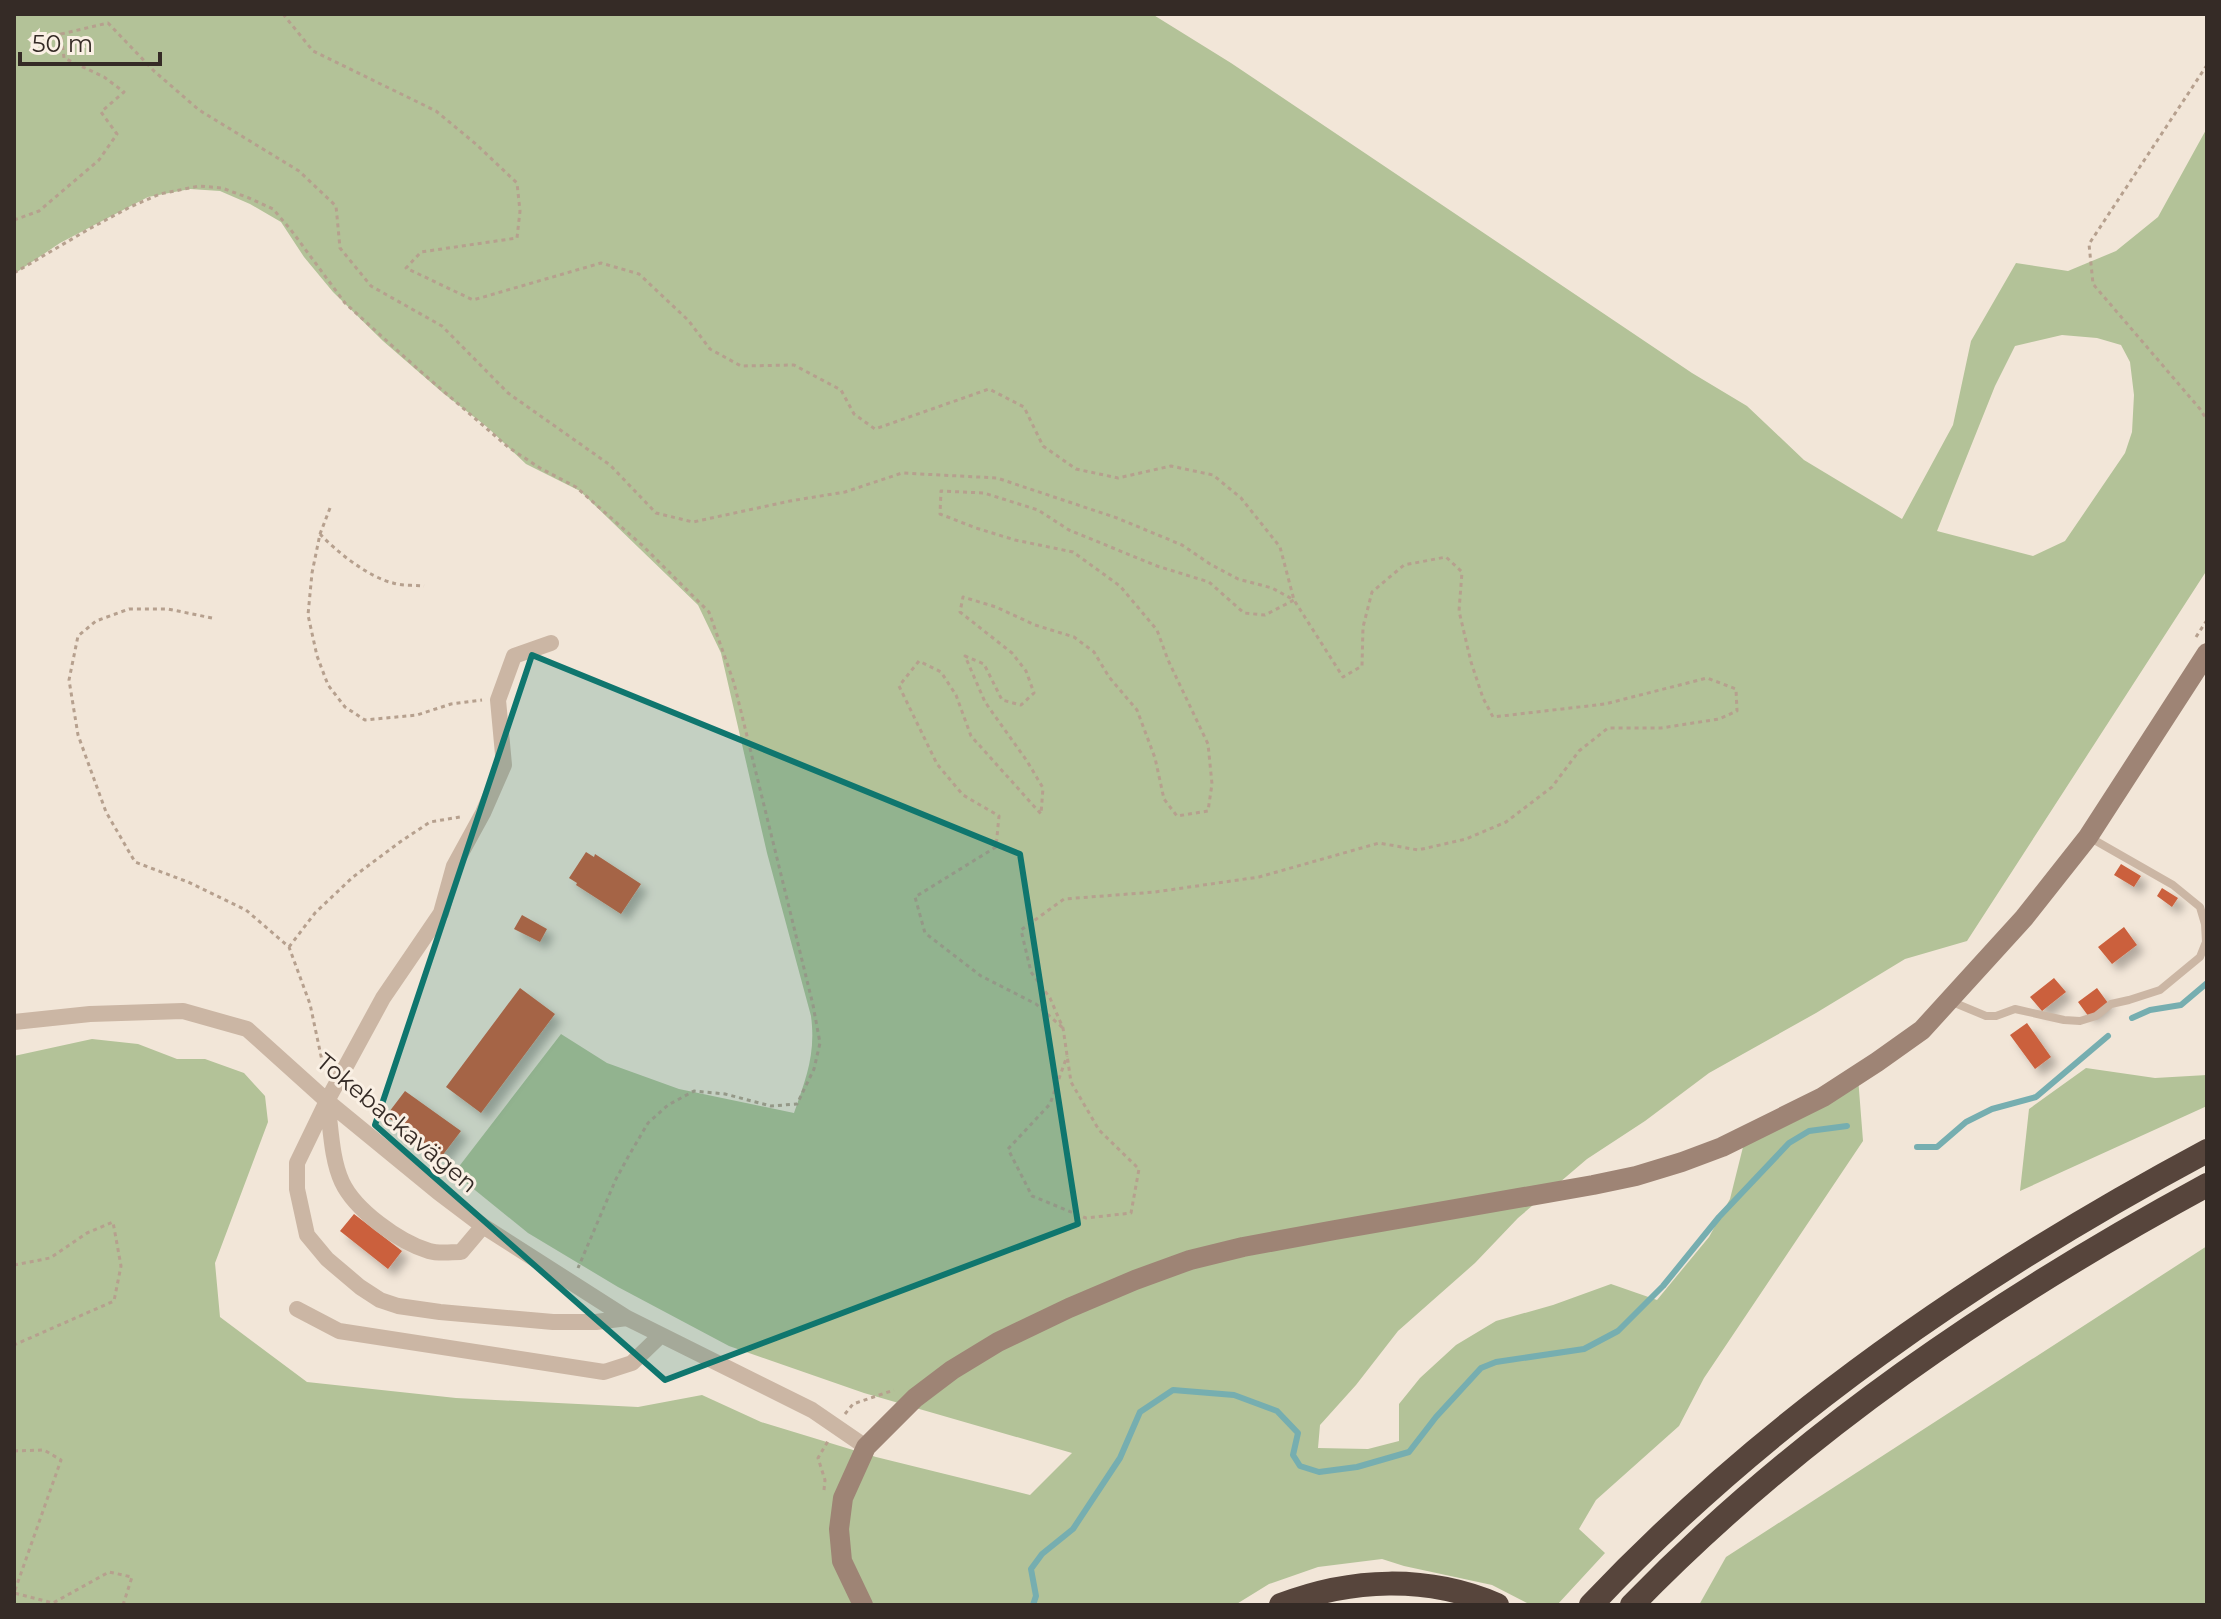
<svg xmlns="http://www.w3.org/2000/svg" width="2221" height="1619" font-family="Montserrat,sans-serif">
  <defs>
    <filter id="shadow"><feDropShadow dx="7" dy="7" stdDeviation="4" flood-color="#0004"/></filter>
  </defs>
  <rect width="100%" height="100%" fill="#f2e6d8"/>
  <path fill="#b3c298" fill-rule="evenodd" d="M14,14H1152L1231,63L1692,373L1747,406L1804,460L1902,519L1953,425L1971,341L2016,263L2068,271L2116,251L2158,217L2207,128V570L1967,941L1905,959L1816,1013L1709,1073L1645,1121L1587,1159L1518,1218L1475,1263L1398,1331L1356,1385L1320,1425L1318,1448L1368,1449L1399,1441V1404L1420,1378L1456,1345L1496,1321L1553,1305L1611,1284L1657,1300L1709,1237L1730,1199L1744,1143L1858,1077L1863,1141L1704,1378L1679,1426L1596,1500L1579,1529L1605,1553L1557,1605H1531L1492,1585L1404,1566L1382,1559L1318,1567L1269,1584L1235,1605H14V1056L92,1039L138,1044L177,1059H205L244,1073L265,1096L268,1122L215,1263L220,1317L307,1382L456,1398L638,1407L702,1395L761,1422L876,1457L1030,1495L1072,1453L864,1393L729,1346L618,1287L528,1233L454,1173L561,1034L607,1063L679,1089L794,1113C806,1078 816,1054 811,1016L767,853L721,653L698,605L580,491L526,464L487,427L443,393L383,341L333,292L304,257L281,222L250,204L220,191L190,189L148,197L60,243L14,274ZM2062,335L2097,338L2121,345L2130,362L2134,395L2132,432L2125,453L2065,541L2033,556L1937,531L1995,386L2015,346Z
    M2086,1068L2155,1078L2207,1075V1106L2020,1191L2029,1109Z
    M2207,1246V1605H1699L1726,1557Z"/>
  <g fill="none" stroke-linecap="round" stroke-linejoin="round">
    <path stroke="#76aeb0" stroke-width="6" d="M2132,1018L2150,1010L2181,1005L2207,983
      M1917,1147H1937L1966,1122L1992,1109L2036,1097L2108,1036
      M1033,1605L1036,1596L1031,1569L1042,1554L1073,1529L1120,1458L1140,1412L1173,1390L1234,1395L1277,1411L1298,1433L1293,1455L1300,1466L1319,1472L1357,1467L1409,1452L1436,1417L1481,1368L1496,1362L1584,1349L1618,1331L1663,1286L1719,1217L1789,1143L1809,1131L1847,1126"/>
  </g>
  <path fill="#cb603d" filter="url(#shadow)" d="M586,852L594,857L595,854L641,884L621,914L576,885L577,883L569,878Z
    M2121,864L2141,876L2134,887L2114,875Z
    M2162,888L2178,898L2172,907L2157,896Z
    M522,915L547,929L540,942L514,929Z
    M2124,927L2137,945L2112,964L2098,947Z
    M2054,978L2066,992L2042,1011L2030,997Z
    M520,988L555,1014L481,1113L446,1087Z
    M2097,988L2108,1003L2089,1017L2078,1002Z
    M2027,1023L2051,1057L2035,1069L2010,1035Z
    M405,1091L461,1131L442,1156L386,1116Z
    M354,1214L402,1251L388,1269L340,1231Z"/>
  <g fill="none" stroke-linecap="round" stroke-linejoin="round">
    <path stroke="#b6a08e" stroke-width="3" stroke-dasharray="4 4" stroke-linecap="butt" d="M283,14L313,51L436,111L477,145L517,183L520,211L517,238L421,252L406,268L473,300L601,263L639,274L688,320L710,349L741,366L794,365L841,390L854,414L875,429L989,389L1024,407L1043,446L1076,469L1118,478L1171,466L1213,475L1241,498L1280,547L1294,600L1343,677L1362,666L1363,627L1372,592L1404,565L1446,557L1462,572L1459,611L1471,662L1483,698L1493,717L1605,704L1707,678L1736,689L1737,711L1719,719L1661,728H1608L1579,751L1552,787L1506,822L1466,839L1418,850L1379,843L1259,877L1155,892L1064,899L1021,930L1031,972L1050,998L1063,1028L1071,1082L1099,1130L1139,1169L1131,1213L1086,1218L1032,1196L1008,1149L1050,1104L1067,1056
      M2207,65L2089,244L2093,284L2200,409L2207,420
      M14,220L39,211L99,160L117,134L101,112L124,92L104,77L64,58L61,34L108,23L154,71L199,110L299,171L336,206L340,248L371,286L442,326L508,393L610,465L656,513L693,522L790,501L845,492L902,473L997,478L1117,518L1182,545L1210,564L1238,579L1272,588L1294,600L1265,615L1244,613L1209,582L1157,566L1069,530L1038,510L984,493L941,491L940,514L976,528L1015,540L1073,552L1120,586L1157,630L1168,660L1208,744L1212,784L1208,811L1177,816L1164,799L1155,758L1137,710L1109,677L1094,652L1074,637L1035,625L996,607L963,597L960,612L1012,653L1026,671L1034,693L1021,705L1002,700L984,664L965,656L985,702L1027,761L1043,788L1041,814L971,736L956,695L941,672L919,661L899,686L937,764L963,795L999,816L996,847L915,897L925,933L981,976L1036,1004L1063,1028
      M14,273L89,229L130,207L160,194L199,186L222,188L249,198L273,209L291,230L345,303L419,370L508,447L540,468L576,487L643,546L709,612L734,683L813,1005L820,1043L814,1069L797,1104L771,1106L725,1094L694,1091L668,1105L648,1123L628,1157L616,1179L578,1268
      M330,508L320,534L312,573L308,615L317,656L328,685L345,707L365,720L417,715L451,704L482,700
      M320,534C337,552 368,577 393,583C402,586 414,585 424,586
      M212,618L168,609H129L96,621L78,636L69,680L78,735L106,812L135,862L188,882L246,910L289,947L310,1004L324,1070
      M2196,637L2207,620
      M289,947L315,913L353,877L400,842L430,822L460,817
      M14,1265L50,1258L87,1233L113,1222L121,1266L114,1301L14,1345
      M845,1414L853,1404L894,1390
      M14,1451L44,1450L61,1460L14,1593L53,1603L109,1572L132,1577L123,1605
      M824,1490L825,1480L818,1458L828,1441"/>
    <path stroke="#cbb6a4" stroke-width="8" d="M1950,1001L1986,1016H1996L2015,1009L2064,1020L2080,1021L2096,1016L2111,1004L2129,1000L2160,990L2200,957L2206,942L2205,924L2200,907L2173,885L2089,837"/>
    <path stroke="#cbb6a4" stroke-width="16" d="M551,643L514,656L498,700L504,765L483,813L454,866L441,913L383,998L327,1101L297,1163V1189L307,1235L327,1259L360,1287L380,1300L398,1306L440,1312L553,1322H596L627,1318
      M14,1022L90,1014L183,1011L247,1029L327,1101L438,1192L483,1226L627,1318L812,1410L866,1447
      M327,1101C331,1127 331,1158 342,1182C355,1210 399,1242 429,1251C439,1254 451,1252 461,1252L483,1226
      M297,1309L339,1331L604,1372L632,1363L661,1335"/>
    <path stroke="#9e8475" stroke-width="20" d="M863,1605L842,1561L839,1529L843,1498L866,1447L915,1398L952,1370L998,1342L1069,1308L1135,1280L1190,1260L1243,1247L1335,1230L1593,1185L1636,1176L1682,1162L1722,1147L1823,1097L1877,1062L1922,1030L2024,918L2088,837L2207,653"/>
    <path stroke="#57453c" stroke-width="24" d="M1281,1605C1351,1578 1427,1575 1497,1605
      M1591,1605C1768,1418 1981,1272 2207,1151
      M1632,1605C1799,1433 1997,1299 2207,1185"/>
  </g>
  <path fill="#0f766e" fill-opacity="0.2" stroke="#0f766e" stroke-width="6" stroke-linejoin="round" d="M532,655L1020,854L1078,1224L665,1380L375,1125Z"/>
  <g text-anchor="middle" stroke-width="6" stroke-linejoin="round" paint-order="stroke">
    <g font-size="24" fill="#352b26" stroke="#faf0e4">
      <text transform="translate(397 1123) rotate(40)" y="8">Tokebackavägen</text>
    </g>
  </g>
  <rect width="2221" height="1619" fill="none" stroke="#352b26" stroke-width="32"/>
  <path d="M20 52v12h140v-12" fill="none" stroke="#352b26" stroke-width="4"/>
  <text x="32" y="52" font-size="24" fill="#352b26" stroke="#faf0e4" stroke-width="6" paint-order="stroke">50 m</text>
</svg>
